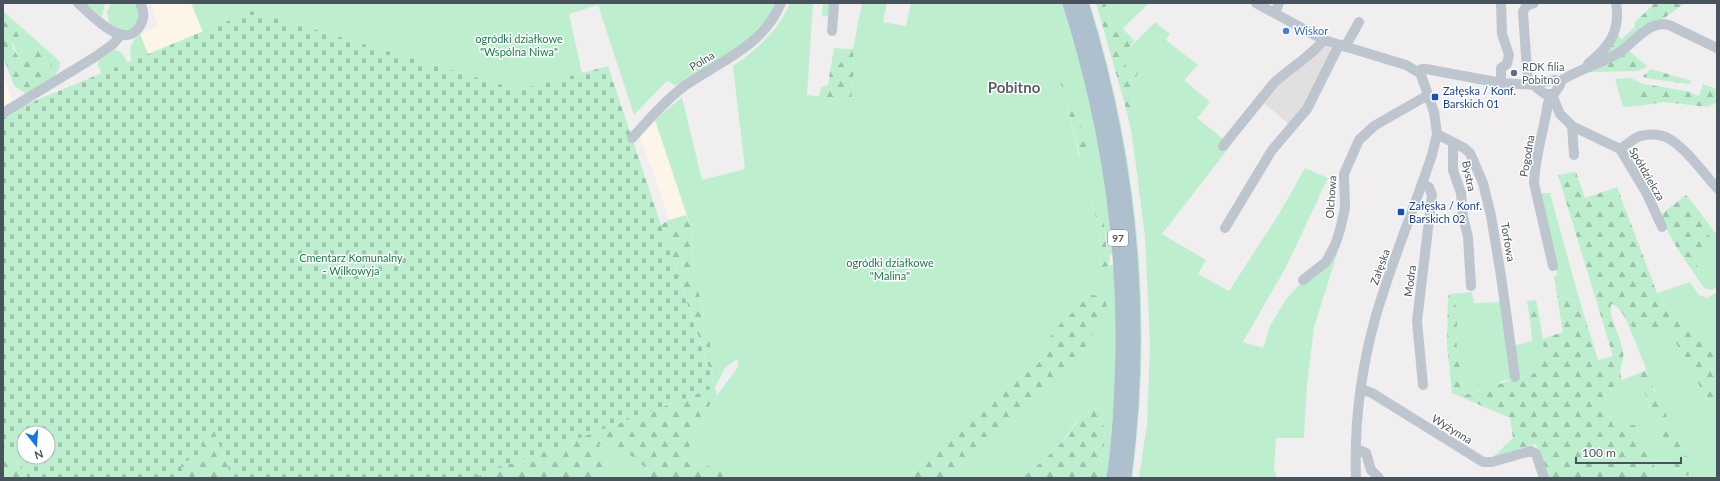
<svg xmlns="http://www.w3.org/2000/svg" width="1720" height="481" font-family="Lato,sans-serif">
  <defs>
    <pattern id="forest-firs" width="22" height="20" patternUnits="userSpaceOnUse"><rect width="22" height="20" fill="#bdefcf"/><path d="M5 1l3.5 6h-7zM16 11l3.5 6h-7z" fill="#9bc4ab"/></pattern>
    <pattern id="cemetery-stones" width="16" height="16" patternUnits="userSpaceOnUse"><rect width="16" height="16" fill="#bdefcf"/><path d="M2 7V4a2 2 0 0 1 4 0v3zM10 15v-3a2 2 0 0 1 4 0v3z" fill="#9bc4ab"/></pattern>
  </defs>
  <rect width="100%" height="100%" fill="#f1eeef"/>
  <path fill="#fcf5e8" d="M151,3H191L203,32L148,54L140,34L158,27Z
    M3,72L12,99L10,103L3,107Z
    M655,120L686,215L669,220L661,194L639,136Z"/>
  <path fill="#e2dfe1" d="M1326,46L1334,49L1306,107L1290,125L1264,103L1285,79Z"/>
  <path fill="#bdefcf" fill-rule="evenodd" d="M84,3H105L102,17Z
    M111,3H135L137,6L140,18L132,29L119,31L109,23L107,12Z
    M191,3H776L765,22L742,45L676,86L667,81L634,115L598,5L569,14L582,73L518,90L252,11L203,32Z
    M790,3H813L807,95L851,101L854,66L853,49L862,3H887L883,22L906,26L911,3H1064L1094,110L1115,254L1107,255L1106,233L1091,199L1099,229L1101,266L1116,265C1119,336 1117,408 1108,478H1099L1105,438L1101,407C1078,412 1076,424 1063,440C1057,448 1031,473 1023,477C1017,480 958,478 947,478L1107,314L1089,294L1077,309L1064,319L1043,358L1035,367L982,404L928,453L909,478H729L730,472L683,460L709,406L738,367L737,359L725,368L715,387L712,377L713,357L694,272L691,227L655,120L682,97L702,180L745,169L733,66C757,49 779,30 790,3ZM1061,81L1076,109L1080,159L1061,82Z
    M823,3H834L832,17L822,16Z
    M1087,3H1090C1138,157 1154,318 1132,478H1129L1133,448Z
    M1105,3H1149L1117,34L1110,21Z
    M3,11L55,57L50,63L54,77L48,80C24,62 13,61 12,28L3,21Z
    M1155,22L1170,34L1166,40L1198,65L1184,80L1210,102L1197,118L1231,145L1162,234L1206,260L1198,274L1229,291L1279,214L1305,168L1328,178L1286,267L1243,342L1263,348L1270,326L1286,299L1302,282L1325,264L1338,251L1314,327L1307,385L1304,438H1276L1274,469L1277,478H1139L1147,424L1150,345L1145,236L1132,136L1127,112L1134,109L1133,85L1139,70L1127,68L1122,56Z
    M140,34L148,54L132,61C128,48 131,43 140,34Z
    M834,48L846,49L842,62L830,72Z
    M110,50C121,49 124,54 127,63L102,74L98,65V62Z
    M1631,78L1643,84L1636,91L1638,106L1623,107L1615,79Z
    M1540,193H1550L1580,302L1557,296L1554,276L1557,275Z
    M1702,215L1715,233L1717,231V287L1711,290L1704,288L1694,256V249L1702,227Z
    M1690,282L1699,295L1707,298L1717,292V336L1709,338L1689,319L1667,307L1660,292Z
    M1472,292L1474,303L1503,302L1512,379L1502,381L1496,386L1464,395L1457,348L1456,334L1458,315L1453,294Z
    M1539,315L1546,359L1538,373L1518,377L1513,346L1532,341L1530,321Z
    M1625,318L1633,327L1668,328L1717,418V478H1683L1689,475C1667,423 1648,370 1625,318Z
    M1637,374L1679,478H1660L1635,425L1613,427L1605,392L1622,380Z
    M599,444C625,449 634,456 652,474L650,478H594L609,468Z"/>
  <path fill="url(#forest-firs)" d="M1096,3H1105L1110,21L1117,34L1122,28L1135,41L1122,56L1127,68L1139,70L1133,85L1134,109L1127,112Z
    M1655,3H1685L1621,49L1597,58L1616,34L1622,39L1636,26L1634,23Z
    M3,21L12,28L19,31L18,41L12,43L14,50L19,58L21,52L40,50L48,80L32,91L25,93L14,86L3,56Z
    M846,49H853L854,66L851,101L819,97L821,87L828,85L830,72L842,62Z
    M1627,49L1647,66L1639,71L1588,72Z
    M55,57L60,62L59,69L54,77L50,63Z
    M1651,69L1692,81L1689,84L1644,78L1643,76Z
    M1060,80L1076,109L1087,149L1081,159Z
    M1643,84L1687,91L1699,96L1703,84L1717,89V103L1708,107L1664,102L1638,106L1636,91Z
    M1576,172L1585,198L1617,187L1657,293L1660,292L1667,307L1689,319L1709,338L1717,336V418L1668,328L1651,334C1645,332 1637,330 1633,327C1623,319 1623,308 1611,304C1609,322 1621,335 1623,352C1625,364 1617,366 1622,380L1605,393L1613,426L1635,425L1660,478H1546L1536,444L1493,457L1513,438L1510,418L1452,393L1447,345L1448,295L1453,294L1458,315L1456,334L1457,348L1464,395C1490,390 1512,376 1538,373L1537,362L1546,359L1542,339L1563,332L1557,296L1580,302L1598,360L1613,356L1558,175Z
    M1686,195L1702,215V227L1712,239L1705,250L1694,249V256L1704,288L1677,248L1659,216Z
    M1091,198L1102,202L1107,255H1110L1109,266L1101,267L1099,229Z
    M686,215L691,227L694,272L713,357L712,377L661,225L669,220Z
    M1089,294L1106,298L1107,314L1097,326L1075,365L1031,406L958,466L947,478H909L928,453L982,404L1035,367L1043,358L1041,348L1064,319L1077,309Z
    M1536,300L1539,315L1530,321L1527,301Z
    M1648,369L1654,390L1687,457L1689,475L1679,478L1637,374Z
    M715,387L717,395L709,406L683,460L730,472L729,478H650L652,474C634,456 625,449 599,444L609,468L594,478H472Z
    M1101,407L1105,438L1099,478H1022C1036,467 1049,456 1061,443C1077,427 1075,413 1101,407Z
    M215,430L232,478H183L181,464L202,453L200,437Z
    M3,443L28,478H3Z"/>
  <path fill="url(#cemetery-stones)" fill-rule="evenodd" d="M252,11L518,90L608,66L715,387L473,478H232L214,430L200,437L202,453L181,464L183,478H28L3,443V117L20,107ZM24,433H48V457H24Z"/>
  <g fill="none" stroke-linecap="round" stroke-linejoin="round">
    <path stroke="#bdc6ce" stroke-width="10" d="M78,3C92,15 126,54 141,24C145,17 143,9 140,3
      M1256,3L1324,40L1406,65L1418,72L1421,75L1434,112L1437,134L1432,155C1414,209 1391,263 1375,319C1361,370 1354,425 1356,478
      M1275,13L1279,3
      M832,31L834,3
      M1345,47L1359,22
      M1588,64C1609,47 1621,31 1616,3
      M1418,72L1422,69H1426L1501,83L1537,85
      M1555,80L1559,82L1560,85L1554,94H1545L1537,88L1538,83Z
      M1559,82C1579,68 1600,65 1620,52C1634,42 1649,20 1669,25L1717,48
      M1501,83V68L1507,64L1509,55L1502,34L1501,3
      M1528,84L1523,12L1526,6L1534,3
      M1552,95L1560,114L1572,126L1620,149L1647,194L1662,227
      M3,113L95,57L113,44L121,35
      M1572,126L1574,155
      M1437,134L1464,148L1470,153L1483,183L1491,216L1501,276L1515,377
      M632,138C649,120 666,99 686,85C722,60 763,46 781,3
      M1453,143V170L1461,193L1463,217L1468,237L1471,286
      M1223,146L1274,83C1290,68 1310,57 1324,40
      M1620,149C1627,145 1632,139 1640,136C1649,134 1660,134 1668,138C1686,148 1703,173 1717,188
      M1422,184L1429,187L1432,195L1417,321L1423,385
      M1225,228L1272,150L1307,109L1339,45
      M1553,266L1534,183C1535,156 1544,130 1548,103L1553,99
      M1303,280L1326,262L1335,245L1340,230L1345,208L1344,174L1359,140L1374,126L1428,95
      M1361,389L1372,393L1483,462H1492L1531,451L1536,454L1544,478
      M1356,449L1366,453L1371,470L1379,478"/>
    <path stroke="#aebfce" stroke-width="13" d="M1069,3C1108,126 1127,253 1121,382C1120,414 1118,446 1113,478
      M1082,3C1131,159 1146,315 1125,478"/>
  </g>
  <circle fill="#3f7fe0" stroke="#fff" stroke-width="1.5" cx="1286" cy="31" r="4"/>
  <circle fill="#5c6f8a" stroke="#fff" stroke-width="1.5" cx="1514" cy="73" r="4"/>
  <g fill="#1a4fb4" stroke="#fff" stroke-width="1.5">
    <rect x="1431" y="93" width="8" height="8" rx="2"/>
    <rect x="1397" y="208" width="8" height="8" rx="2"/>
  </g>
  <g text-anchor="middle" stroke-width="3" stroke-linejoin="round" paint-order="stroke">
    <rect fill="#fff" stroke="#7e868d" stroke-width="1" x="1108" y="230" width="20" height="16" rx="3"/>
    <g font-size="10" font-weight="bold" fill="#47525c">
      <text x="1118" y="242">97</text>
    </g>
    <g font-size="11" fill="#366cbe" stroke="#fff" text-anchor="start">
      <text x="1294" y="35">Wiskor</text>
    </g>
    <g font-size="11" fill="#167e47" stroke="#fff">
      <text x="519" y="43">ogródki działkowe<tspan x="519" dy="13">"Wspólna Niwa"</tspan></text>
      <text x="351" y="262">Cmentarz Komunalny<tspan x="351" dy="13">- Wilkowyja</tspan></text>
      <text x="890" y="267">ogródki działkowe<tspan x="890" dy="13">"Malina"</tspan></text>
    </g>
    <g font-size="11" fill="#47525c" stroke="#fff">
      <text transform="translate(702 61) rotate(-31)" y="4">Polna</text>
      <text transform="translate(1527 156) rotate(-80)" y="4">Pogodna</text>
      <text transform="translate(1647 174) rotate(60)" y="4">Spółdzielcza</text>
      <text transform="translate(1469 176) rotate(78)" y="4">Bystra</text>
      <text transform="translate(1331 197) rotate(-86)" y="4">Olchowa</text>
      <text transform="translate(1508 242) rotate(80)" y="4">Torfowa</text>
      <text transform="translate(1380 267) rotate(-70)" y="4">Załęska</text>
      <text transform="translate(1410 281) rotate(-82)" y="4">Modra</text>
      <text transform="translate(1452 429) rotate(32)" y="4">Wyżynna</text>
    </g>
    <g font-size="11" fill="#4e5e75" stroke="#fff" text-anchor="start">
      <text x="1522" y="71">RDK filia<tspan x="1522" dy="13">Pobitno</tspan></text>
    </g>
    <g font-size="11" fill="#164399" stroke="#fff" text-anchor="start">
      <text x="1443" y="95">Załęska / Konf.<tspan x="1443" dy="13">Barskich 01</tspan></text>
      <text x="1409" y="210">Załęska / Konf.<tspan x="1409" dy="13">Barskich 02</tspan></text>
    </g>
    <g font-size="15" font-weight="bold" fill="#5b5f64" stroke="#fff">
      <text x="1014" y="93">Pobitno</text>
    </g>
  </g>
  <rect width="1720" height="481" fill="none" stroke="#47525c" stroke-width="8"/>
  <g transform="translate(36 445) rotate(163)"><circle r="19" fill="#ffffff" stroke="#b5babe"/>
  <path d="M0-3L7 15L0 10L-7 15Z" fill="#1876e1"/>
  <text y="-6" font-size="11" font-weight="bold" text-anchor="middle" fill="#47525c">N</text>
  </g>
  <path d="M1576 457v6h105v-6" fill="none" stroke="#47525c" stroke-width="2"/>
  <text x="1582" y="457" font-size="12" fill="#47525c" stroke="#ffffff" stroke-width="3" paint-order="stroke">100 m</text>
</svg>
